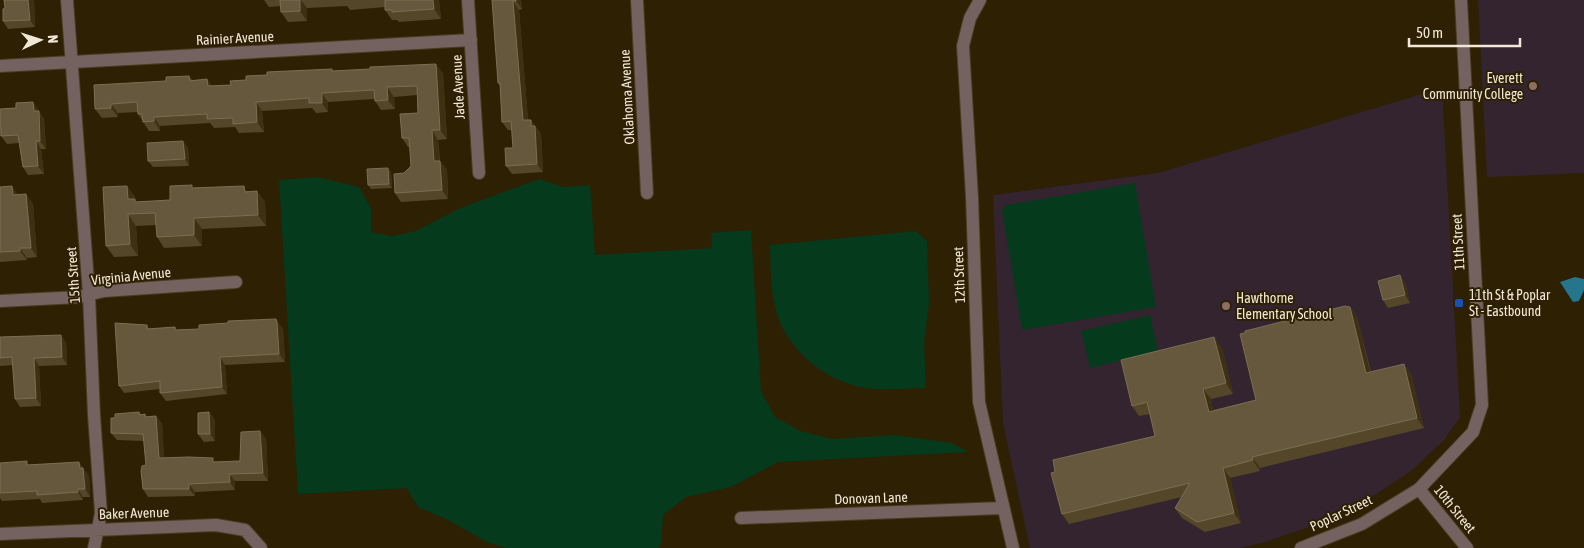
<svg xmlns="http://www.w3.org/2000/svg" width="1584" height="548" font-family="'Asap Condensed',sans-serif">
  <rect width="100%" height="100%" fill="#2e2003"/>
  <path fill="#342430" d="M1478,0H1584V173L1487,177Z
    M1442,88L1460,417L1444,440L1411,471L1367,500L1324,522L1265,542L1240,548H1030L1003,423L993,195L1158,173Z"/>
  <path fill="#053a1c" d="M317,177L359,187L371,208V232L392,236L416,231L458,209L539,179L563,187L590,185L595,255L712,248L711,233L751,230L761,391L775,417L800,431L832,439L894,435L952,443L969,452L778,462L731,487L686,497L663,515L661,544L658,548H508L489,543L446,519L418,507L407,488L298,494L279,180Z
    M1135,183L1156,307L1022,330L1002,210L1006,205Z
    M916,231L927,241L929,303L924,343L926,388C907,388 888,391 868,388C829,384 789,352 777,314C770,292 771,268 770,245Z
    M1150,315L1158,351L1090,368L1081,331Z"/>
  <path fill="#25758d" d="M1575,277L1584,279V290L1579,301L1573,302L1560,282Z"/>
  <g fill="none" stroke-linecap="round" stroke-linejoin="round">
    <g stroke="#493c21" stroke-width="14">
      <path id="street" d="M67,0L89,295L94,415L101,513L94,548
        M468,0L479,173
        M637,0L647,193
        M980,0L970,18L963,46L972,197L979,402L1013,548
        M0,66L471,40
        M0,301L79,297L104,291L236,282
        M1419,489L1467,548
        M741,518L1002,508
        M0,534L216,525L245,530L261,548
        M1301,548L1362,524L1419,489L1473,432L1482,405L1461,0"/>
    </g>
    <use href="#street" stroke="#73625f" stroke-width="12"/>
  </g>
  <path fill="#544629" d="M4,0H34L35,27L8,29L3,21L5,8Z
    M264,0H439L441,19L399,22L397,20H392L385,10V7L350,10L347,6L307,8V21L288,22L281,12V6L269,7Z
    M492,0H521L522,9L519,10L528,120H531L541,134L543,172L512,174L506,166L513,148L512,130H508L502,122L500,86L498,83Z
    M333,71L443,73L447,139L438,140L440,161L447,170L448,199L401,202L395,193L404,173L411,166L410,147H408L402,138L418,113L417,95L394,97L395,109L381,110L375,101L374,99L328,102V112L316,113L312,108L262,111L264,132L239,133L235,127L214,128L210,123L160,126V131H149L138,114L137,112L118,113V117L102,118L95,109L166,81L189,76L192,80L207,79L212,86L231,85L246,80Z
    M33,102L44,119L46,149H41L44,174L28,175L23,167L19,143L7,144L1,136H0V109L16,108Z
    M188,147L189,166L153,167L148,161Z
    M388,168L391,172L392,188L371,189L368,185Z
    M127,186L135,197V199L137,202L170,200L194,188L248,191H257L265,202L266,226L202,229V246L164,248L157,237L156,225L136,226L138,256L114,257L106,246Z
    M0,187L18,195L26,194L33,204L37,257L27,258V260L0,262Z
    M1400,275L1405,283L1410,303L1388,308L1383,300Z
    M1350,307L1357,317L1371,372L1404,364L1411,374L1424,428L1260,468V471L1230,478L1241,523L1205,532L1182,518L1175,508L1182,497L1069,524L1062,514L1055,472L1155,436L1150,414L1139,416L1132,406L1222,348L1233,394L1211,399L1213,410L1256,400Z
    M147,325L149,329L175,327L177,330L281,327L283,329L285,362L225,365L227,394L166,401L160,393V389L124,393L119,386Z
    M61,335L66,343L67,365L39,366L41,406L20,407L15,399L13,365L0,366V337Z
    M139,412L141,415L145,414L147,417L156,416L162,424L164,458L216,462L240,461L260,431L266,439L268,481H235V490L195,492V496L148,497L143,489L146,465L144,441L117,440L111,433L115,418Z
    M209,412L215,420V441L204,442L198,434Z
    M79,462L89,476L90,497H83V500L42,503L40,499L2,501L0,498V463L29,465Z"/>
  <path fill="#3e3012" d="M28,0H34L35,27L30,20Z
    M300,0H301L307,8V21L300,11Z
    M433,0H439L441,19L434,9Z
    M516,0H521L522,9L516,1Z
    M513,1L519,10L529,129L523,120Z
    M436,64L443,73L447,139L440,130Z
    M207,79L214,89L208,86Z
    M387,87L394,97L395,109L388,100Z
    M322,93L328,102V112L322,103Z
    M33,102L44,119L46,149L40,141L34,111Z
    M256,102L262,111L264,132L257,122Z
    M111,104L118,113V117L111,108Z
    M154,117L160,126V131L154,121Z
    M531,120L541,134L543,172L537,164Z
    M432,130L438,140L440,171L434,161Z
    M36,141L41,149L44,174L38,166Z
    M183,141L188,147L189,166L185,159Z
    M440,161L447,170L448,199L442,190Z
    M388,168L391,172L392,188L389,184Z
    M12,186L19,196L13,195Z
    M127,186L135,197V199L142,210L128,199Z
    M257,191L265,202L266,226L258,215Z
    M26,194L33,204L37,257L31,248Z
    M128,214L136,226L138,256L130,244Z
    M194,218L202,229V246L194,235Z
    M20,248L27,258V260L20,251Z
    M1400,275L1405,283L1410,303L1405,295Z
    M1350,307L1357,317L1373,384L1366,373Z
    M276,319L283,329L285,362L279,354Z
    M61,335L66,343L67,365L62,357Z
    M1214,337L1222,348L1233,394L1226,383Z
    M220,357L225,365L227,394L222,387Z
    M34,358L39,366L41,406L36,398Z
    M1404,364L1411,374L1424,428L1417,418Z
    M1203,389L1211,399L1216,422L1209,412Z
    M209,412L215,420V441L210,434Z
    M156,416L162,424L165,466L159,458Z
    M260,431L266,439L268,481L263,473Z
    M1252,457L1260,468V471L1253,460Z
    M79,462L89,476L90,497L85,489L80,468Z
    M1223,468L1230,478L1241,523L1234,513Z
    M229,474L235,481V490L230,482Z
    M189,484L195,492V496L189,489Z
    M78,489L83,497V500L78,492Z"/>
  <path fill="#65583c" stroke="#7b6e54" d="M4,0H28L30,20L3,21V9L5,8Z
    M280,0H300V11L281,12Z
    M385,0H433L434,9L392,12V10H385Z
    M492,0H516V1H513L523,120H531V126H535L537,164L506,166L505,148H513L511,121L502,122L500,83H498Z
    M436,64L440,130H432L434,161H440L442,190L395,193L394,174L404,173L411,166L409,138H402L400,114L418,113L417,86L387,87L388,100L375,101L374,90L322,93V103H309V98L256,102L257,122L233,124V118L207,119V114L154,117V121L143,122L142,114H138L137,102L111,104V108L95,109L94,85L166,81V77L189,76L190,81L207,79L208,86L231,85L230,81L246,80V76L267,75V72L332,69V71L370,69V67Z
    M33,102L34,111H39L40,141H36L38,166L23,167L18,135L1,136V128H0V109L16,108V103Z
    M183,141L185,159L148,161L147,143Z
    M388,168L389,184L368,185L367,169Z
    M192,185V188L244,186L245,192L257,191L258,215L194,218V235L157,237L155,213L128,214L130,244L106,246L103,187L127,186L128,199H135V202L170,200V186Z
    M12,186L13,195L26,194L31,248H20V251L0,252V187Z
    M1400,275L1405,295L1383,300L1378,281Z
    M1345,306L1350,307L1366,373L1404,364L1417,418L1252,457L1253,460L1223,468L1234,513L1197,522L1175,508L1190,483L1062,514L1051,473L1055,472L1053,460L1155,436L1147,402L1132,406L1121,360L1214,337L1226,383L1203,389L1209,412L1256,400L1240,334L1245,333V331Z
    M276,319L277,322L279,354L220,357L222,387L160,393V381L119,386L115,323L147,325V329L175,327V330L199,329V325L228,323V321Z
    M61,335L62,357L34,358L36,398L15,399L12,357L0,358V337Z
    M139,412L140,415L145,414V417L156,416L159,458L189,457L213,458V462L240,461L241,432L260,431L263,473L229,474L230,482L189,484V489H143L141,471L142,466L146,465L143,434L111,433V418H115V414Z
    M209,412L210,434H198V413Z
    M27,461V465L79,462L80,468H83L85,489H78V492L37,495V491L0,493V463Z"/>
  <g fill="#8d6e63" stroke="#2e2003" stroke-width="2">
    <circle cx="1533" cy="86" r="5"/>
    <circle cx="1226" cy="306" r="5"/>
  </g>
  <rect fill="#1a4fb4" stroke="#2e2003" stroke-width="2" x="1454" y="298" width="10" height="10" rx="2.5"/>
  <g text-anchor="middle" stroke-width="4" stroke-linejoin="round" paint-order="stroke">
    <g font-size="14" fill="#f1e8d7" stroke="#2e2003">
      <text transform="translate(235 38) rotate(-3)" y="5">Rainier Avenue</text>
      <text transform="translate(458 87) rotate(-93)" y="5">Jade Avenue</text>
      <text transform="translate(627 97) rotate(-93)" y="5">Oklahoma Avenue</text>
      <text transform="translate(1458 242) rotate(-93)" y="5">11th Street</text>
      <text transform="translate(73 275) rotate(-94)" y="5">15th Street</text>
      <text transform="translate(959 275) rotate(-92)" y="5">12th Street</text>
      <text transform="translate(131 276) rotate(-6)" y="5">Virginia Avenue</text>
      <text transform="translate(871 498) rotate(-2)" y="5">Donovan Lane</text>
      <text transform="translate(1455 509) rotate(51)" y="5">10th Street</text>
      <text transform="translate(134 513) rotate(-2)" y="5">Baker Avenue</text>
      <text transform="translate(1341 513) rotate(-25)" y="5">Poplar Street</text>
    </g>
    <g font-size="14" fill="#f1e8d7" stroke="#2e2003" text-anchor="start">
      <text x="1523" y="83" text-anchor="end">Everett<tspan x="1523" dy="16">Community College</tspan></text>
      <text x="1469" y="300">11th St &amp; Poplar<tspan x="1469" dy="16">St - Eastbound</tspan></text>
      <text x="1236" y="303">Hawthorne<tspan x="1236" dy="16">Elementary School</tspan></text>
    </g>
  </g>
  <g transform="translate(40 40) rotate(86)" stroke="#2e2003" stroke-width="4" paint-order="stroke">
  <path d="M0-4L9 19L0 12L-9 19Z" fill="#f1e8d7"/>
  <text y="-8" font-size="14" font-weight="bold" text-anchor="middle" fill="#f1e8d7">N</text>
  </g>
  <path d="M1409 38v8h111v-8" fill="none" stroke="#f1e8d7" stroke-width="2.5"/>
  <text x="1416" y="38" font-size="15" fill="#f1e8d7" stroke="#2e2003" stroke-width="4" paint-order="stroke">50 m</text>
</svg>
